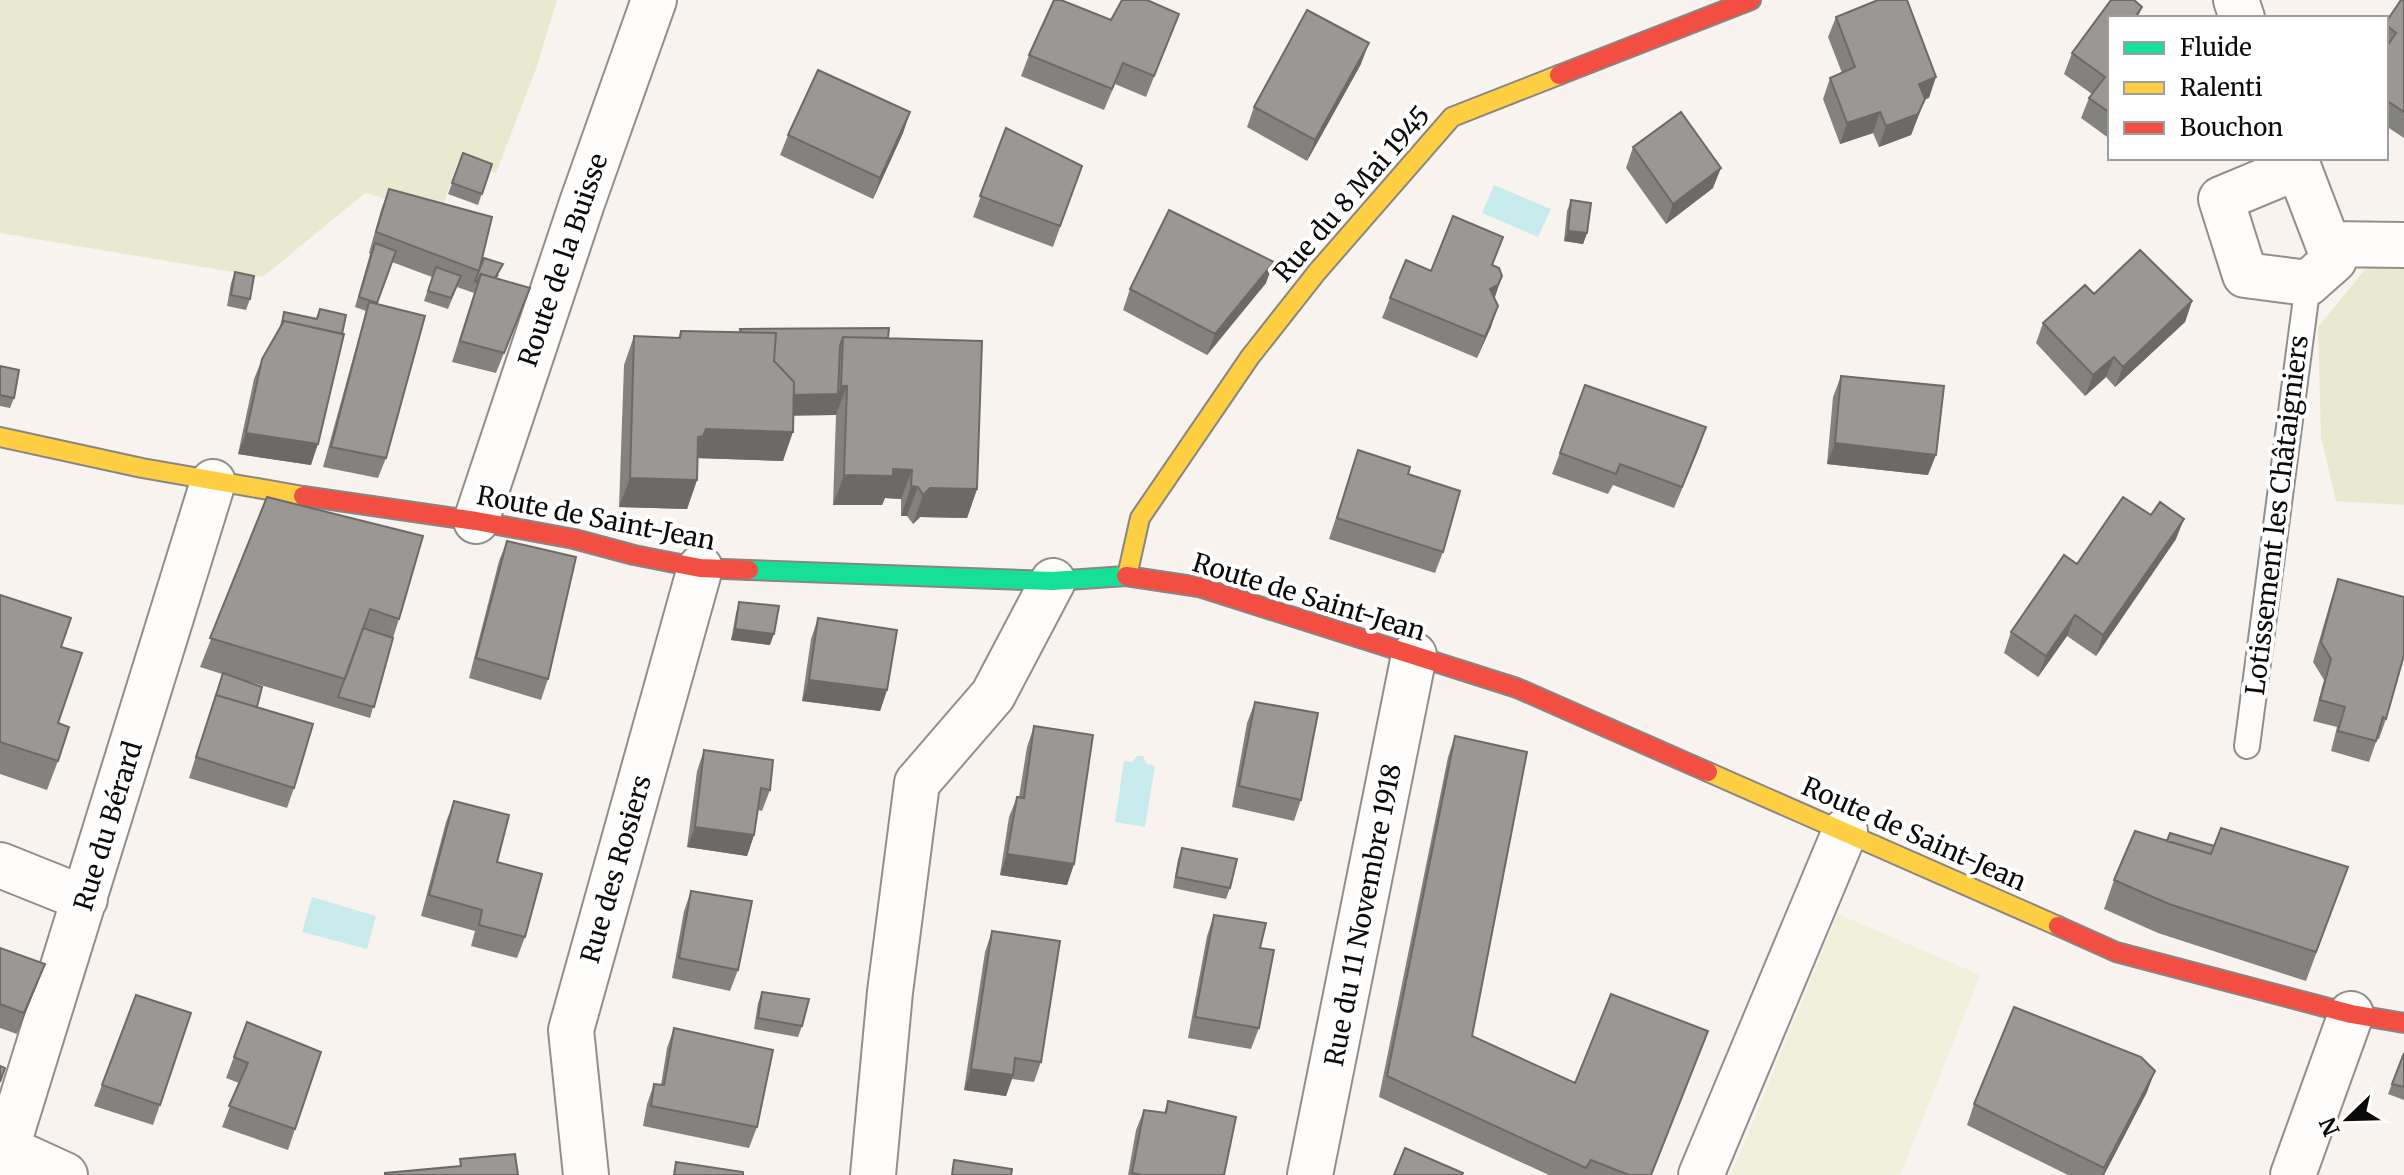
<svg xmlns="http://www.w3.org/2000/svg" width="2404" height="1175" font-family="Merriweather,serif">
  <rect width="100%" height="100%" fill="#f8f3ee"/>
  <path fill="#e8ead0" d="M0,0H557L536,69L496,173L458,161L440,214L365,193L263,277L0,233Z
    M2372,261L2404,263V505L2336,501L2321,437L2318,327Z"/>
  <path fill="#f0efd9" d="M1838,914L1980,975L1900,1175H1731Z"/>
  <path fill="#c8ecee" d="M1494,185L1551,209L1538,237L1482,213Z
    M1137,756H1143L1147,764L1155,766L1145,827L1115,822L1124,761L1132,762Z
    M312,897L376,916L367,949L302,932Z"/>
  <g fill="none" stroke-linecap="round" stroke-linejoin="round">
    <g stroke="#918f8d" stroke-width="28">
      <path id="lane" d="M2247,746L2308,283"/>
    </g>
    <g stroke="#918f8d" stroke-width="48">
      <path id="street" d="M2236,0L2242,18
        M2295,158L2334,260L2308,283L2245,275L2221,199L2298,167
        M2328,244L2404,245
        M476,521L582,203L654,0
        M0,865L85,899
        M8,1149L65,1175
        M0,1170L213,482
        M586,1175L571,1030L700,568
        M873,1175L890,992L917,783L993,695L1053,581
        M1310,1175L1414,655
        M1701,1175L1845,831
        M2293,1175L2351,1014"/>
    </g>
    <g stroke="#888683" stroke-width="22">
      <path id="fast" d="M749,570L1053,581L1126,576"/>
    </g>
    <g stroke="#888683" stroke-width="22">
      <path id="slow" d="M0,437L142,468L303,496
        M1127,576L1140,518L1250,357L1317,272L1452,117L1559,75
        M1708,772L2058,926"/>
    </g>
    <g stroke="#888683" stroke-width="22">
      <path id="jam" d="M1559,75L1751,0
        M303,496L476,521L574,539L634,555L700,568L749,570
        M1126,576L1199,587L1517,688L1708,772
        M2058,926L2116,952L2351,1014L2404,1023"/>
    </g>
    <use href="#lane" stroke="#fefdfc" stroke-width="24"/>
    <use href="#street" stroke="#fefdfc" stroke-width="44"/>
    <use href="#fast" stroke="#16e098" stroke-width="18"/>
    <use href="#slow" stroke="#ffcf43" stroke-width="18"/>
    <use href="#jam" stroke="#f24e42" stroke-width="18"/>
  </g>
  <path fill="#84827f" d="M2111,0H2134L2142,7L2138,17L2140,18H2110V139L2081,118L2089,98L2092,94L2064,74L2072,53Z
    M2404,0V138L2386,126V22Z
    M1836,17L1929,98L1925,99L1911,135L1879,147L1873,133L1840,144L1823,99L1830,78L1842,73L1828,37Z
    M1111,20L1171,34L1146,97L1115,84L1104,110L1021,76L1029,55Z
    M1361,64L1307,161L1247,127L1254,107Z
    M910,112L903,133L873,199L780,155L788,135Z
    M1006,128L1082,166L1053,247L973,217Z
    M1633,147L1713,188L1666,224L1626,168Z
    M463,153L492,164L478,205L448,194Z
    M389,189L479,271L499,275L497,278L530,288L496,373L452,362L474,293L457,287L448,309L424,301L432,277L392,262L376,304L386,458L378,478L323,467L366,311L355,307L370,254L369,253L381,210Z
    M1571,200L1587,233L1583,244L1564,241L1567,211Z
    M1493,265L1494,298L1491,327L1477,358L1382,318L1390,298L1431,271Z
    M235,272L250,299L246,310L227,306L231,283Z
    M1266,283L1207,355L1123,310L1130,289Z
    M2094,294L2192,301L2185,322L2115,387L2106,377L2085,396L2036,343L2043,323Z
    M320,309L311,465L238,454L254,379L262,359L279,329L284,312L316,319Z
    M740,329L888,338L977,489L967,518L920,517L913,524L907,516H901V499L885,498L882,505H833L836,415H794L783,461L697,458V480L687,509L619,507L624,365L634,336L678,338L681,331L739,332Z
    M0,366L14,398L10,408L0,406Z
    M1841,376L1928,475L1827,464L1833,397Z
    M1585,385L1706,427L1674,508L1613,485L1608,494L1552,474Z
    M1358,450L1408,474L1443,552L1435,573L1329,539Z
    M267,497L399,619L393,638L370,718L247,681L257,707L294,788L287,808L189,778L222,674L200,667Z
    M2151,515L2176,539L2096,656L2067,636L2038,677L2004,653L2011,632L2077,564Z
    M507,541L548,679L541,700L469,678L499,561Z
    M2338,579L2386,719L2379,739H2377L2369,762L2331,751L2337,727L2313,721L2324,680L2313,662L2331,600Z
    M0,595L61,647L58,761L47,790L0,774Z
    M739,602L770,645L731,640L736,613Z
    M818,618L887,690L880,711L802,701L811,639Z
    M1255,702L1301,800L1294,821L1232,807L1247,723Z
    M1034,726L1074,864L1067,885L1000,875L1009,817L1017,797H1019L1027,747Z
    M1455,736L1472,1036L1652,1175H1549L1379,1097L1448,757Z
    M704,750L770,790L762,811L758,810L754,835L747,856L687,847L697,771Z
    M454,801L497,862L525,937L517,958L471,946L475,931L421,916L446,822Z
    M2167,841L2214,846L2348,867L2306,981L2158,933L2104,909L2114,880Z
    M1182,848L1230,888L1226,899L1173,888L1178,859Z
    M691,891L738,970L730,991L672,978L684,911Z
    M1214,915L1260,948L1259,1028L1251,1049L1188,1038L1207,936Z
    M992,931L1041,1062L1034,1082L1012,1079L1006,1096L964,1090L985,952Z
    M0,948L45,964L17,1034L0,1028Z
    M762,992L802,1026L798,1037L754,1029L758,1003Z
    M136,995L160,1105L153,1125L94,1106Z
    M247,1022L295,1129L288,1150L222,1127L239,1083L226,1078Z
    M674,1028L757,1127L749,1148L643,1126L647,1104L654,1084L661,1085L667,1048Z
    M2404,1053V1100L2388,1094Z
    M2147,1092L2104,1175H2068L1967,1125L1974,1104Z
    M1168,1101L1224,1175H1128L1136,1130L1144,1110L1164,1113Z"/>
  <path fill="#6c6a68" d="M1369,43L1361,64L1307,161L1315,140Z
    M1936,77L1929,98L1911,104L1919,84Z
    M1925,99L1911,135L1879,147L1886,126Z
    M910,112L903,133L873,199L880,178Z
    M1880,112L1873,133L1840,144L1847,123Z
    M1721,168L1713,188L1666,224L1673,204Z
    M1568,231L1587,233L1583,244L1564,241Z
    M1274,262L1266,283L1207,355L1215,334Z
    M1502,276L1495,297L1491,306L1490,289Z
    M2192,301L2185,322L2115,387L2123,367Z
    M1498,306L1491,327L1477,358L1485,337Z
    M2114,357L2106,377L2085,396L2093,375Z
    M841,386H847L836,415L783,416L791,395L838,394Z
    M1706,427L1699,448L1674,508L1682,487Z
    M706,429L793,432L783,461L695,458Z
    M246,433L318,444L311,465L238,454Z
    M703,436L692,466L698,437Z
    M1835,443L1936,455L1928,475L1827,464Z
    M893,469L912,470L901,499L885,498L882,505H833L844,475Z
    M630,478L697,480L687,509L619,507Z
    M911,486L918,487L907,516H901Z
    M930,488L977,489L967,518L920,517L913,524L923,495Z
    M2184,519L2176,539L2096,656L2103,635Z
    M2075,615L2067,636L2038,677L2046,656Z
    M735,629L774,634L770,645L731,640Z
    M809,680L887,690L880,711L802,701Z
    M695,827L754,835L747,856L687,847Z
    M1007,854L1074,864L1067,885L1000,875Z
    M45,964L37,985L17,1034L24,1013Z
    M971,1069L1013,1075L1006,1096L964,1090Z
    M2155,1071L2147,1092L2104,1175H2102Z"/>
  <path fill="#9a9794" stroke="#6c6a68" stroke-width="2" d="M1054,0H1061L1111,20L1122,0H1147L1179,14L1154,76L1123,63L1112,89L1029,55Z
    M1878,0H1907L1936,77L1919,84L1925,99L1918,114L1886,126L1880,112L1847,123L1830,78L1855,67L1836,17Z
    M2111,0H2134L2142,7L2136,16L2140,18H2110V113L2089,98L2105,77L2072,53Z
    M2401,0H2404V112L2386,100V48L2396,33L2386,25V22Z
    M1307,10L1369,43L1315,140L1254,107Z
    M818,70L910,112L880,178L788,135Z
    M1681,112L1721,168L1673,204L1633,147Z
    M1006,128L1082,166L1060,226L980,196Z
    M463,153L492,164L482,194L452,183Z
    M389,189L492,217L479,271L376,232Z
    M1571,200L1591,203L1587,233L1568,231Z
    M1169,210L1274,262L1215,334L1130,289Z
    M1453,216L1503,237L1492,265L1499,268L1502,276L1498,285L1490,289L1498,306L1485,337L1390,298L1406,260L1431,271Z
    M375,243L396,251L377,303L359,297Z
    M2140,250L2192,301L2123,367L2114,357L2093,375L2043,323L2085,285L2094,294Z
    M484,258L503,264L495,278L481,274L477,282L475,281Z
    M436,267L461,276L451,298L428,291Z
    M235,272L254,276L250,299L231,295Z
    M481,274L530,288L504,353L460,341Z
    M369,302L425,316L386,458L331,447Z
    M320,309L346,315L342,334L284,321L282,325L284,312L317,319Z
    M284,321L344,334L318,444L246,433L262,359Z
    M889,328L888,338L843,337L840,346L838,394L794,395V382L774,361L776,333L741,332L740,329Z
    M681,331L776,333L774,361L794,382L793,432L706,429L703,436L698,437L697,480L630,478L634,336L680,338Z
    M843,337L982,341L977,489L930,488L923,495L918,487L911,486L912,470L893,469V476L844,475L847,386H841Z
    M0,366L19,370L14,398L0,395Z
    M1841,376L1944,386L1936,455L1835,443Z
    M1585,385L1706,427L1682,487L1620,464L1616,474L1560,453Z
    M1358,450L1410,467L1408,474L1460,491L1443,552L1337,518Z
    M267,497L423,536L399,619L370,609L345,679L210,638Z
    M2123,497L2151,515L2160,502L2184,519L2103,635L2075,615L2046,656L2011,632L2064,555L2077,564Z
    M507,541L576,557L548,679L476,658Z
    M2338,579L2404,597V655L2386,719L2383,717L2376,741L2338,731L2345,707L2320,700L2331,659L2321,642Z
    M0,595L71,618L61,647L82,653L58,723L69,727L58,761L0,742Z
    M739,602L779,606L774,634L735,629Z
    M818,618L897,630L887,690L809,680Z
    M363,628L393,638L374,707L338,697Z
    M223,673L262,687L257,707L216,695L213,705Z
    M216,695L313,724L294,788L196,757Z
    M1255,702L1318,713L1301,800L1239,786Z
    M1034,726L1093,735L1074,864L1007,854L1017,797L1024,798Z
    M1455,736L1527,752L1472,1036L1575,1083L1611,994L1708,1031L1651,1175H1629L1591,1160L1586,1168L1387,1076Z
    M704,750L773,760L770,790L761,788L754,835L695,827Z
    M454,801L509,815L497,862L542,874L525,937L479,925L482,910L429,895Z
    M2221,828L2348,867L2316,952L2169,904L2114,880L2135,831L2211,854Z
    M2170,833L2214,846L2211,854L2167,841Z
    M1182,848L1237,859L1230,888L1176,877Z
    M691,891L752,901L738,970L679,958Z
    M1214,915L1266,923L1260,948L1274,950L1259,1028L1195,1017Z
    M992,931L1060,941L1041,1062L1015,1058L1013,1075L971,1069Z
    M0,948L45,964L24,1013L0,1004Z
    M762,992L809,999L802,1026L758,1018Z
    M136,995L191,1013L160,1105L102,1085Z
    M2014,1007L2141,1057L2155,1071L2104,1168L1974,1104Z
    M247,1022L321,1052L295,1129L229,1106L248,1063L234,1057Z
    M674,1028L773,1050L757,1127L651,1106L654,1084L664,1085Z
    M2404,1053V1087L2392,1084Z
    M0,1066L5,1068L0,1082Z
    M1168,1101L1236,1117L1224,1175H1142L1132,1173L1144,1110L1166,1113Z
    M1405,1148L1463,1173L1462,1175H1394Z
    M515,1154L518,1175H385V1173L461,1166L460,1159Z
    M954,1160L1012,1169L1011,1175H952Z
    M676,1162L743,1172V1175H674Z"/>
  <g text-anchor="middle" stroke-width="8" stroke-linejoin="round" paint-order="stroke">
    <g font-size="26" fill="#0a0a0a" stroke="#fff">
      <text transform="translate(1352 194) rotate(-49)" y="9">Rue du 8 Mai 1945</text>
      <text transform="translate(563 260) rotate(-71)" y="9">Route de la Buisse</text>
      <text transform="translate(2277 515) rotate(-83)" y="9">Lotissement les Châtaigniers</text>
      <text transform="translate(596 518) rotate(11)" y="9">Route de Saint-Jean</text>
      <text transform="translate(1309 597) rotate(17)" y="9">Route de Saint-Jean</text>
      <text transform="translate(108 826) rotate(-73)" y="9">Rue du Bérard</text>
      <text transform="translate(1914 834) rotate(24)" y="9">Route de Saint-Jean</text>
      <text transform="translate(616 869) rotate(-74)" y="9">Rue des Rosiers</text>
      <text transform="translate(1363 915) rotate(-79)" y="9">Rue du 11 Novembre 1918</text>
    </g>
  </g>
  <rect x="2108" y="16" width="280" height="144" fill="#ffffff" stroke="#9d9d9d" stroke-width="2"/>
  <rect x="2124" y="42" width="40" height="12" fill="#16e098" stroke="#9d9d9d" stroke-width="2"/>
  <text x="2180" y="56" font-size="24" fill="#0a0a0a">Fluide</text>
  <rect x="2124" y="82" width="40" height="12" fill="#ffcf43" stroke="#9d9d9d" stroke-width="2"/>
  <text x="2180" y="96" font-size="24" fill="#0a0a0a">Ralenti</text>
  <rect x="2124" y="122" width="40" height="12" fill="#f24e42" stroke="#9d9d9d" stroke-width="2"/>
  <text x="2180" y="136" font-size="24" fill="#0a0a0a">Bouchon</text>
  <g transform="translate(2348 1119) rotate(247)" stroke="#ffffff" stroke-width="6" paint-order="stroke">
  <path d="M0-6L14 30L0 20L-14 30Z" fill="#0a0a0a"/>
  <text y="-12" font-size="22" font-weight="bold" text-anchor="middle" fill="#0a0a0a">N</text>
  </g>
</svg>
